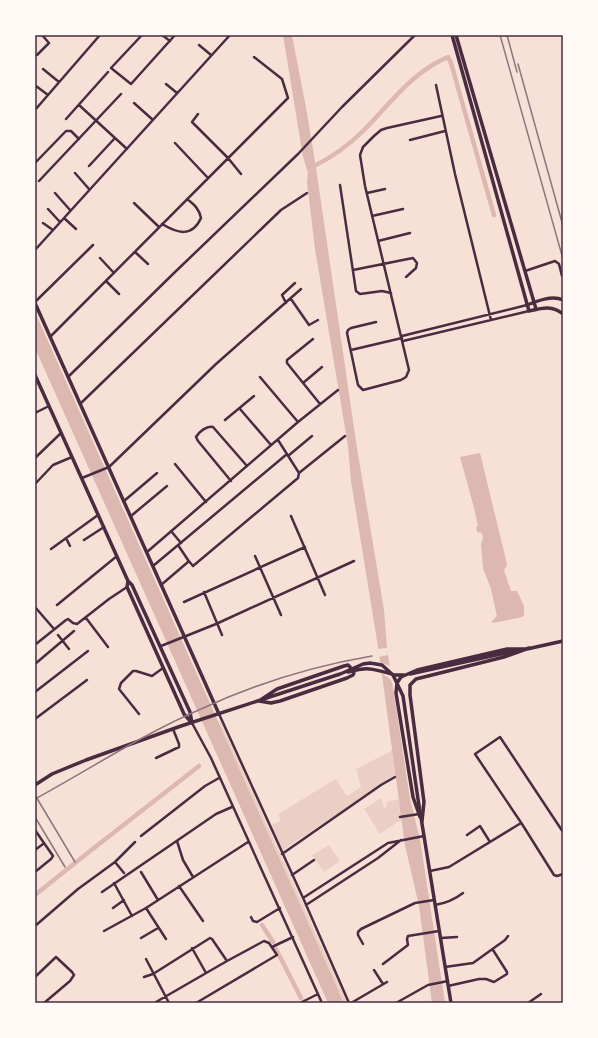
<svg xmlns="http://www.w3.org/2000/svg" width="598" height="1038" font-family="Lora,serif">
  <rect width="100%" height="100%" fill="#f7e1d7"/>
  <path fill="#ebcfc5" d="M218,721H220L233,749L347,1003H344Z
    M393,750L396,775L383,783L283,850L271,825L281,821L278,814L336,779L347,796L361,787L356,769Z
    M381,798L384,808L387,806V802L399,799L402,819L380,834L364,809Z
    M329,845L340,861L324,872L312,855Z"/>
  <path fill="#dcb8b0" d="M283,35H292L307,113L316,168L357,448L384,610L387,648L410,799L420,839L445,1003H432L419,906L405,845L379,653L351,481L348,446L315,249L307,182L308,173L303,157Z
    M35,312L344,1003H328L35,348Z
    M480,453L506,560L507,565L504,570L511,591H517L524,606V615L522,617L493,623L492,621L497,616L491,589L483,568L481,544L483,538L482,533L477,532L476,527L478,526L473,504L460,457Z"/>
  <path fill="#f7e1d7" d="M387,648L388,655L378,657L377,649Z
    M378,661L392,667L395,687L390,679L380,672Z"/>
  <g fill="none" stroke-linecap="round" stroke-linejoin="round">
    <path stroke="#dcb8b0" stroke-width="4.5" d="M312,167C331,158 349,145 364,130C386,108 405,82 431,66C436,62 442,60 448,57L451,63L494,215
      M35,895L85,855L199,766
      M262,925L273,942
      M276,949L301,998"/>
    <path stroke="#4a2c40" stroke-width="2.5" d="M142,35L111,68L131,84L175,35
      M162,35L170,41
      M199,45L211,55
      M37,55L49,43L42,35
      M43,69L59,82
      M166,84L177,93
      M436,85L455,174L491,320
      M36,86L48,95
      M134,103L153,120
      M79,105L127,149
      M35,110L100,35
      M198,114L192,122L228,158L241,174
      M66,119L108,72
      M410,140L445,131
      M175,143L208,178
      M35,163L66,131H71L79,139
      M89,166L115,138
      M75,173L89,189
      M39,181L121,94
      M340,185L356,291L360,294L382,291L391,293
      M55,193L70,210
      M367,193L385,189
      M134,203L159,227
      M48,209L60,222
      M372,216L403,209
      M64,218L76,229
      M43,223L53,230
      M162,224C177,233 192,238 201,218C199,209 195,205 187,199
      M378,241L410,233
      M35,250L230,35
      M135,252L148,264
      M100,258L114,273
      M353,270L413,258L417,263L416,268L406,277
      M525,271L555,261L559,264L562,276
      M106,281L119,294
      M291,299L309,325L318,320
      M35,302L93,245
      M286,303L282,295L295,283
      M376,322L351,328L348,330L347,333L358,385L363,390L401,380L406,377L409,370L365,186L360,155L363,147L374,136L381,130L387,128L441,116
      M402,336L527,305
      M50,337L288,98L282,79L254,57
      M313,339L287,360V363L320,404
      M403,341L529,311
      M351,350L402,338
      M68,377L174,273L298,154L342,107L415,35
      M260,377L298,422
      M303,383L322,367
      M80,404L281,210L307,193
      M240,409L271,445
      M35,413L49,406
      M225,420L254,396
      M288,456L312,436
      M35,458L61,433
      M175,464L206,502
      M299,473L345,436
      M82,478L109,467L216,364L301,289
      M231,481L198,441L196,437C199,432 207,425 213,427L247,466
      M35,484L53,465L72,457
      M124,501L157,473
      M131,516L167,486
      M291,516L325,595
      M171,531L181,543
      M66,538L70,546
      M84,540L104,527
      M51,549L98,515
      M147,552L298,422L338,390
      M255,556L281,615
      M188,560L193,566L298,478L299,473L278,440
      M153,566L287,454
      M161,585L188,562V560L178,545
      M204,592L222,635
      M184,602L305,547
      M57,605L117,556
      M35,607L54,629
      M86,618L108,647
      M58,635L69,649
      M36,644L66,620L68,619L73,623L77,624L109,599L127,587
      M161,646L216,624L354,561
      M35,664L74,631
      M35,692L88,651
      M139,714L119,689L121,683L133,671H136L152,676L163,668
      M219,714L304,900L349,1003
      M35,719L87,680
      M192,723L211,758L322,1003
      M156,758L179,747V744L173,729
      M400,817L419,814
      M35,830L53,856L51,859L35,872
      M563,832L500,737L475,754L522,824L554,875L557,876L563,874
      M467,835L480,826L490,842
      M141,836L205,786L219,778
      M177,841L183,860L193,877
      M35,850L43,844
      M282,854L381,785L395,777
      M115,862L124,873
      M430,871L449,867L521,823
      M141,872L158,900
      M292,875L314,860
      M114,883L132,916
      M179,886L203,921
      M102,892L216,814L232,807
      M303,898L388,843L424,836
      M306,905L378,858L401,840
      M435,905C447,903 454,900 463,893
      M113,908L124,900
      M146,908L166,939
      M251,917L253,921L257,922L280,908
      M35,926L78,889L115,862L135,842
      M104,931L146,908L248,842
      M141,938L158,928
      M441,938L457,937
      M363,944L358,935V932L361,929L415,903L434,900
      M272,947L293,937
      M192,948L206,973
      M146,959L169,1003
      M383,964L408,945L407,939L408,936L439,931
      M445,967L473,963L505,940L508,936
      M374,970L383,984
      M35,977L56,957L72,972L74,975L70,981L44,1003
      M144,977L153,974L210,938L212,939L227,961
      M448,986L479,979H486L494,982L507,974V972L493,950
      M156,1002L227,961L264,941L269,943L277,955L196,1003
      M300,1003L318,994
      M351,1003L387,982
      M396,1003L428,985L448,981
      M528,1003L541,994"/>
    <path stroke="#4a2c40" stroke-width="3.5" d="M452,35L529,311C542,308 552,305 563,314
      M456,35L536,309
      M35,303L219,714
      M527,305C537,301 552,295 563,300
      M527,649L563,641
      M410,674L519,650
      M393,675H404
      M420,817L413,797L396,693L397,683L401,677L417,670L507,649H526
      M422,821L424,802L410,695V685L416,679L504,657L529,648"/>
    <path stroke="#4a2c40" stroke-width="3.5" d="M35,375L128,581L132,585L190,712L192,723
      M128,581L127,587L184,714L191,722
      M348,665L350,667L354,673L353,675L347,678L280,701L271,703L259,701L277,689L344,666Z
      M348,672C371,666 370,669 392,674
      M338,675L363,664L370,663L382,665L393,675L403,696L418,799L451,1003
      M35,785L52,774L86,760L181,726L340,674"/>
    <path stroke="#8f747c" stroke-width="1.5" d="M500,35L563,259
      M507,35L517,72
      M518,64L563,226
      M35,795L75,862
      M35,799C90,769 143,734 201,709C255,684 313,666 372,656
      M35,817L65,867"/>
  </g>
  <rect width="598" height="1038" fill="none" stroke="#fffaf5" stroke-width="72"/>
  <rect x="36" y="36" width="526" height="966" fill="none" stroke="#4a2c40" stroke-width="1.5"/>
</svg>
